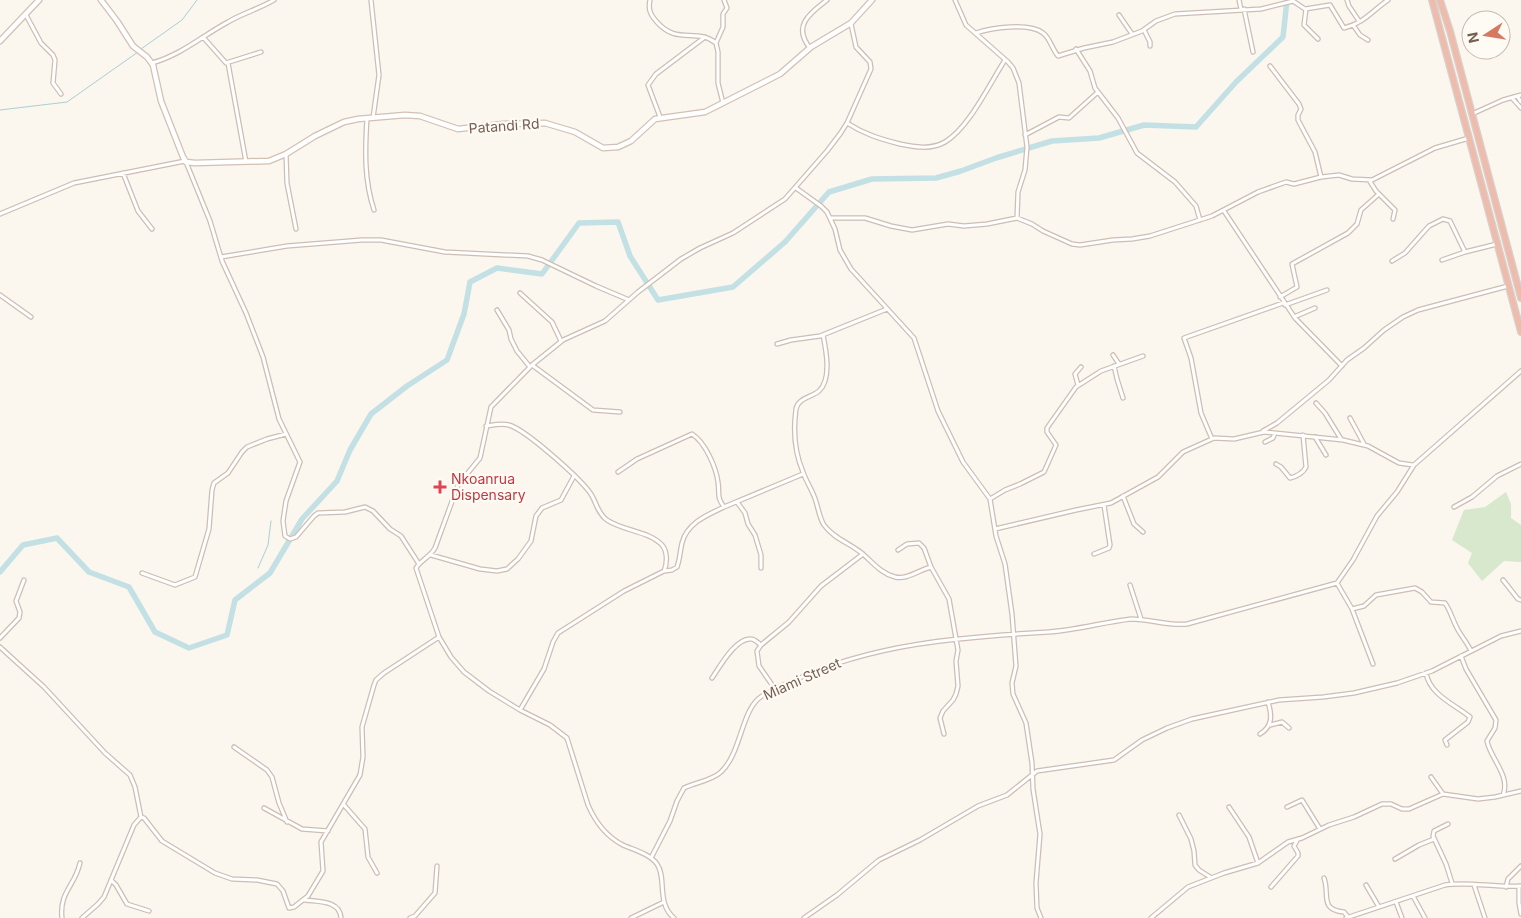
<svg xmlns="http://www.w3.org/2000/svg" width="1521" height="918" font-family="Inter,sans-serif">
  <rect width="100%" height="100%" fill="#fbf6ee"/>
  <path fill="#d8e8cd" d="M1506,492L1511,504V518L1521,525V562L1504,561L1482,581L1468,563L1472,553L1452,540L1464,510L1485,507Z"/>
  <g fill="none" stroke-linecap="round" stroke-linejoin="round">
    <path stroke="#aacfd4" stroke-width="1" d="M141,49L182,20L197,0
      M0,110L67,102L138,52
      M258,568L268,545L271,521"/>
    <path stroke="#c3e0e4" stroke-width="5.5" d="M0,572L23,545L57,538L89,572L129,587L155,632L189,648L227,635L235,600L270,573L302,519L337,481L350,450L371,414L407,386L447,360L464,314L470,282L497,268L542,274L579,223L618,222L630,256L658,300L733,287L785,242L829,192L872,179L936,178L961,171L996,158L1052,141L1099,138L1144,125L1196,127L1236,82L1283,37L1287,0"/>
    <g stroke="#cdbeb4" stroke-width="5.5">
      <path id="street" d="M371,0L379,75L373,118
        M650,0C648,9 650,14 656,21C677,46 696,27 716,43L718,52V83L723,103
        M955,0L966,25L1008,62L1013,68L1019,83L1027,147L1025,170L1018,192L1017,218
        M1239,0L1241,9
        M1347,0L1349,6L1359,21
        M1244,9L1253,52
        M1306,9L1304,25L1318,39
        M26,15L41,43L53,55L55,60L53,83L61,94
        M1119,15L1132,34
        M1353,25L1360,35L1368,40
        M1144,30L1150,42V46
        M976,33C991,28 1029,22 1043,33C1050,38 1052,49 1058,56L1084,48L1113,42L1142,31L1156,21L1175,14L1261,9L1293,1L1305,9L1330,5L1344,28C1364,23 1372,11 1388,0
        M203,37L226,63L261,52
        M716,43L723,27V14L727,8L724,0
        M810,48C792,26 810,13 827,0
        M1076,49L1090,71L1095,88L1118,118L1137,153L1175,182L1196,206L1200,220
        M152,63C181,55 202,36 228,22C243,13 259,9 274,0
        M228,63L246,162
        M1270,66L1299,104L1301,109L1298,115V120L1315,152L1321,177
        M1517,96L1521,102
        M1512,98L1521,108
        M1472,114L1503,100L1521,95
        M660,117L648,85L656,74L705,37
        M367,118C365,150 364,180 374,210
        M847,123C864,134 880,139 900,144C914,147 931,150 945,142C969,128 990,83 1005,60
        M1025,135L1059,117L1069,118L1098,92
        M286,154L287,183L296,229
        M186,162L210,221L222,261L246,313L263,357L279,419L300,462L286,501L283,521L285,536L290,539L296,537L314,516L318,513L345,512L365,507L373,511L390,529L401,536L419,564
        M123,173L138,211L152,229
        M1369,180L1376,191L1395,210L1393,219
        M796,188L821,206L827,212L835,229L840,250L851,269L914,338L938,411L963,462L990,499L996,536L1005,564L1012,614L1016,666L1012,683L1013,694L1026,723L1032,763L1033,789L1040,834L1036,883L1037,908L1041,918
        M1224,211L1295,318L1342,366
        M0,214L74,183L185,161
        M830,218H865L891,226L912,230L948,224L964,226L987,224L1017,218L1032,224L1043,231L1072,244L1080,245L1113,240L1132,239L1150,236L1212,216L1258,192L1286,182L1294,184L1321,177L1339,175L1352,179L1372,180L1435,148L1469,138
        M221,257L287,246L362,240H381L445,252L528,256L542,260L596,286L629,300
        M1442,260L1465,252L1497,244
        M1392,261L1405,253L1429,226L1443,219L1450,221L1465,252
        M520,293L552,322L561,341
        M0,295L31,317
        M1280,297L1297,287L1292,264L1348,233L1357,224L1361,210L1379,194
        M1285,305L1327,290
        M497,310L509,330L511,339L517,351L530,367
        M1294,317L1315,308
        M823,335C826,350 832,379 819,391C812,397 798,398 796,409C793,431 794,451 803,472C806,481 811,488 814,496C818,505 819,518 824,525C834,539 852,544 864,555C873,563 882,574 895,577C907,580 919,570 931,567L949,599L958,650L956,661L958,686L956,694L953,700L943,711L940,718L944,734
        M777,344L791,340L820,336L887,309
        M1113,355L1119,364
        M532,365L593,410L620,412
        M1114,366L1117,379L1123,398
        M1078,385L1075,374L1081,367
        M1316,403L1325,413L1341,439
        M1350,418L1364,444
        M486,426C493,425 501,423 509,425C526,430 580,478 591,494C596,502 598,514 607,520C623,531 649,531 662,545C668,552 667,564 664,571L624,591L558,633L553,642L544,669L520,710
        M1263,431L1277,423L1329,380L1347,360L1364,348L1384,330L1403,317L1418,310L1508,286
        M1315,437L1326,455
        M1212,439L1201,413L1191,358L1184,338L1283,303
        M1265,442L1273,438L1275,433
        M1276,464L1281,467L1290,478C1298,476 1303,473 1306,467L1303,435
        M618,472L637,459L692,434C705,442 716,467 718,482C720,494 716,496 724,507L803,474
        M1123,496L1134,524L1143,532
        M990,499L1005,490L1020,484L1044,472L1056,445L1047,432V428L1076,387L1101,371L1143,356
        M737,502L745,513L748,524L755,535L761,555V568
        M1454,507L1472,497L1497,476L1521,464
        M995,529L1076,510L1111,503L1158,477L1183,452L1214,438L1234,439L1264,432L1343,440L1368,446L1399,463L1413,465
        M898,550L907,544L919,543L924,548L931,567
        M1094,554L1109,548L1110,545L1104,505
        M431,555L480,569L497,571L507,569L518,559L531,541L536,516L542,508L561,500L574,476
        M665,571L672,570L677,567C680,559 680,551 682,543C687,523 707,515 724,507
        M142,573L175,585L195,577L209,529L212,490L214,483L228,473L242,452L247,447L267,439L286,434
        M1503,580L1518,599L1521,600
        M1337,583L1352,609L1373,664
        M1130,585L1141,619
        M1352,609L1364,606L1376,595L1415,588L1422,592L1431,602L1445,603C1450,610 1452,618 1456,626C1460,635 1467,642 1471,651
        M0,638L19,618L20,612L16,601L24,580
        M0,647L44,687L105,753L130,775L135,787L141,817
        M1461,656L1466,669L1496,720L1495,728L1487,741C1490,758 1511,776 1503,795
        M1426,673C1430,695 1454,704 1470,717L1468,722L1445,740L1447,745
        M712,678C719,668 736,637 751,639C755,639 758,643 761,645
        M775,689L759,666L757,651L761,645L789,622L821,586L863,554
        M1270,725L1282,722L1289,728
        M1260,734C1273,726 1272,715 1268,702
        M234,747L267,770L272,777L279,803L287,822
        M1431,777L1443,794
        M344,805L365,829L368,857L377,873
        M1229,807L1249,837L1258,863
        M1287,807L1302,800L1320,829
        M264,808L302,829L328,831
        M1179,815L1191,839L1194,851L1195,865L1199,870L1210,877
        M1448,824L1434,831L1433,836L1446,864L1452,883
        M651,858L670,821L677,801L684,788C696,782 711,781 721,772C742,752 741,709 762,696C772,690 782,685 793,681C873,643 962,637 1049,632C1077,630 1104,622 1131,619C1150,619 1168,626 1187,624L1337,583L1353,560L1377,516L1397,492L1414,465L1521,371
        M1395,859L1419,845L1434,839
        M1324,878C1330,894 1319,910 1344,912L1348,917
        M111,880L116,885L127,904L149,911
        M1366,885L1379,907
        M1474,885L1485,918
        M1519,886V903L1521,914
        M1271,887L1298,856V853L1294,846L1298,839
        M1506,887L1508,879L1521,866
        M1413,896L1425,918
        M305,900C318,902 340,900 341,918
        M1396,902L1402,918
        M62,918C59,892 75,886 80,863
        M82,918L98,904L104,897L134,825L141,817L144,818L162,841L215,873L232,879L257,880L277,884L283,891L289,908L294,907L308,896L323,871L321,842L360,775L363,757L362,727L374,685L376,680L384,673L439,637
        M410,918L415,916L435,893L437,866
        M631,918L664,902
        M674,918C656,903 667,878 657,864C650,854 634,850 623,845C607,837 595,821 588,805L567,738L550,725L520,710L489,691L464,672L451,657L439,637L416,568C421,560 430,557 435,548L458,485L480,458L491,407L532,365L563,340L605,321L638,292L681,259L700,248L733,233L785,199L827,151L840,134L847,123L871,69L870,62L856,47L851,24
        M804,918L837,895L879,860L920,840L978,806L1007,795L1037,771L1114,760L1142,740L1167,728L1192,719L1279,700L1323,697L1354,693L1397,683L1432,671L1501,636L1521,631
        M1151,918L1188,887L1224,873L1258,863L1288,842L1302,838L1329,825L1354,817L1382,804H1391L1402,809H1409L1443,794L1478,799L1495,797L1521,791
        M1346,918L1445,885C1468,881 1496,888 1521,886"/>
    </g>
    <g stroke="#d2c0b4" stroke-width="7">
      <path id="secondary" d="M101,0L117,21L133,46L147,57L153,65L161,101L183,157L186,162L195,163L269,161L286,154L315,136L344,122L358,119L405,115L420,116L458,129L503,124L545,123L575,132L603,148L618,147L631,141L655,119L705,112L780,74L811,47L851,23L872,0
        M0,41L39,0"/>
    </g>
    <g stroke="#d8d2cf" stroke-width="8">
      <path id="highway" d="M1432,0L1521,332
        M1440,0L1450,31L1521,298"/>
    </g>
    <use href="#street" stroke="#fff" stroke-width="3"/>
    <use href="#secondary" stroke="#fff" stroke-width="4.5"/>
    <use href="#highway" stroke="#eebcac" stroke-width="5.5"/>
  </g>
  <path fill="#e0444e" stroke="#fefaf4" stroke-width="2" d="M437.5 479.5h5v5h5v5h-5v5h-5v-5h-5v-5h5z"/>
  <g text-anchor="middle" stroke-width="4.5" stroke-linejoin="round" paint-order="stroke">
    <g font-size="14" fill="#755e52" stroke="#fefaf4">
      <text transform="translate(504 126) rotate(-4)" y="5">Patandi Rd</text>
      <text transform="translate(802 679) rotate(-24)" y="5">Miami Street</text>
    </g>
    <g font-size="14" fill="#be3a42" stroke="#fefaf4" text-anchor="start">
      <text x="451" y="484">Nkoanrua<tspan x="451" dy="16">Dispensary</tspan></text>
    </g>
  </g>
  <g transform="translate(1486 35) rotate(258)"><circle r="24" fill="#fefaf4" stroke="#c7bcb3"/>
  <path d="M0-4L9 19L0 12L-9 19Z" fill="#d77961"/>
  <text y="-8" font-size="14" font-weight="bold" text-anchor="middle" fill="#755e52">N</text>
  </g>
</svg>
